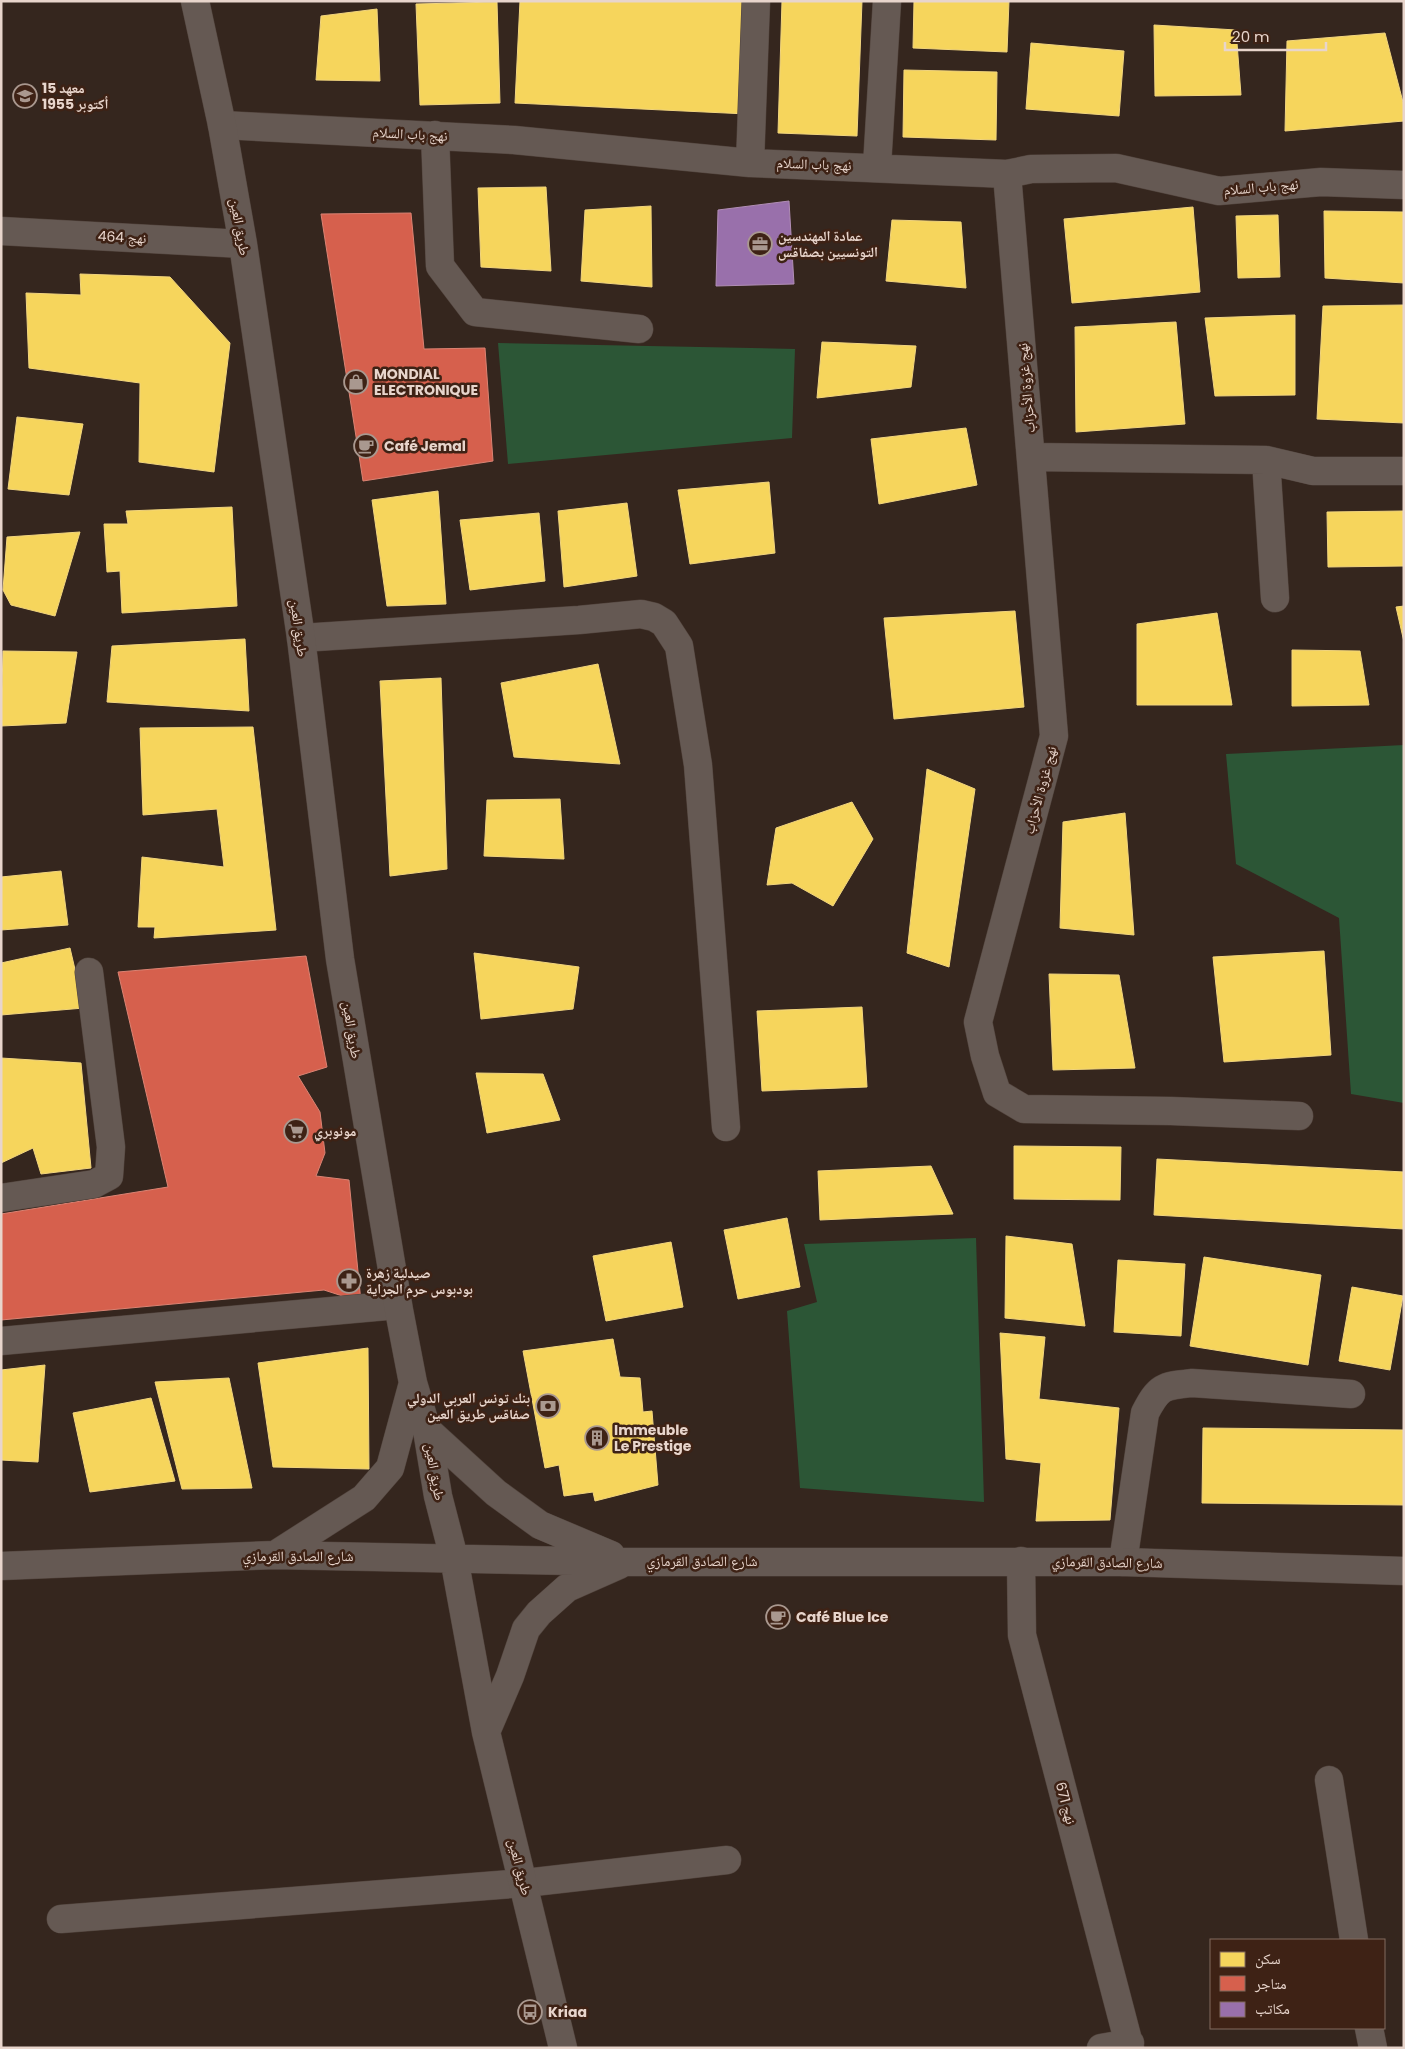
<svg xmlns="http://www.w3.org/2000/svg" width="1405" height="2049" font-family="Poppins,'Noto Naskh Arabic',sans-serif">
  <rect width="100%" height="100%" fill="#35261e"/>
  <path fill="#2c5636" d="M498,343L795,349L792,438L508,464Z
    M1404,745V1103L1351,1094L1339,918L1236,864L1226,754Z
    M976,1238L984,1502L800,1488L787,1311L817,1302L804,1244Z"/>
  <path fill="#f6d55c" stroke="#f2d57e" d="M520,1H752L747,114L515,103Z
    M782,1H862L857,136L778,133Z
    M914,1H1009L1007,52L913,48Z
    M497,2L500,103L420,105L416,4Z
    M377,9L380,81L316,80L321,16Z
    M1154,25L1236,30L1241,95L1155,96Z
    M1385,33L1404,106V121L1285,131L1287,41Z
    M1031,43L1124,51L1119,116L1026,109Z
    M904,70L997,72L996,140L903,137Z
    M546,187L551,271L481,267L478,188Z
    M651,206L652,287L581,281L585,210Z
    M1193,207L1200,292L1072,303L1064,219Z
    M1324,211L1404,212V283L1325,278Z
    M1278,215L1280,277L1238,278L1236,216Z
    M892,220L961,222L966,288L886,281Z
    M80,274L170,277L230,343L214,472L139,462L140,383L29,368L26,293L81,295Z
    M1404,305V423L1317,419L1323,306Z
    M1295,315V395L1215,396L1205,318Z
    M1176,322L1185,424L1076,432L1075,327Z
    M822,342L916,346L911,387L817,398Z
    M17,417L83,424L69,495L8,489Z
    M966,428L977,485L879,504L871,439Z
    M769,482L775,553L690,564L678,490Z
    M438,491L446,604L387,606L372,500Z
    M627,503L637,576L564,587L558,511Z
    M232,507L237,606L122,613L120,571L107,572L104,524H128L126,511Z
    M1403,511L1404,566L1328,567L1327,512Z
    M539,513L545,581L470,590L460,520Z
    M80,532L55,616L11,605L3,590L7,537Z
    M1404,606V642L1396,607Z
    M1015,611L1024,707L894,719L884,618Z
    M1217,613L1232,705H1137V624Z
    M245,639L249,711L107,702L112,646Z
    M1292,650L1360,651L1369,705L1292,706Z
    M3,651L77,652L66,723L1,726Z
    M598,664L620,764L514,757L501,683Z
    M441,678L447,869L390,876L380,681Z
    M253,727L276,930L154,938L155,927H138L142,857L224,867L217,809L143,815L140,728Z
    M927,769L975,789L949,967L907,953Z
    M560,799L564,859L484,856L487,800Z
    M852,802L873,839L833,906L792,883L767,885L776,828Z
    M1125,813L1134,935L1060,928L1063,822Z
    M61,871L68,925L1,930V877Z
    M70,948L84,1008L1,1015V963Z
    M1324,951L1331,1055L1224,1062L1213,957Z
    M474,953L579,967L573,1009L481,1019Z
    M1049,974L1119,975L1135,1068L1053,1070Z
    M862,1007L867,1087L762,1091L757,1011Z
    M1,1058L81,1063L91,1168L41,1174L33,1148L1,1163Z
    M476,1073L543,1074L560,1120L487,1133Z
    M1014,1146L1121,1147L1120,1200L1014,1199Z
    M1157,1159L1404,1172V1229L1154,1215Z
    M931,1166L953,1214L820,1220L818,1171Z
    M787,1218L800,1287L738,1299L724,1230Z
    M1006,1236L1072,1244L1085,1326L1005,1318Z
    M671,1242L683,1307L606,1321L593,1256Z
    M1204,1257L1321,1275L1308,1365L1190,1346Z
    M1118,1260L1185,1264L1181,1336L1114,1332Z
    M1352,1287L1403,1296L1390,1370L1339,1361Z
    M1000,1333L1045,1337L1039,1399L1119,1408L1110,1520L1036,1521L1041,1463L1006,1459Z
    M613,1339L620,1377L640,1378L643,1412L652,1411L658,1485L595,1501L593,1492L564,1496L559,1465L545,1468L523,1351Z
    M368,1348L369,1469L273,1467L258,1363Z
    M45,1365L38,1462L1,1460V1370Z
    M229,1378L252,1488L182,1489L155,1382Z
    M151,1398L175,1481L90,1492L73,1413Z
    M1203,1428L1404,1430V1505L1202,1503Z"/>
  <path fill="#d6604d" stroke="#db8373" d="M411,213L424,349L485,348L493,461L363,481L321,214Z
    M306,956L327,1067L298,1076L320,1112L325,1153L316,1176L349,1180L361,1302L324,1290L1,1320V1214L168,1187L118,972Z"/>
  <path fill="#9970ab" stroke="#b18eb5" d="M789,201L794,284L716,286L718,210Z"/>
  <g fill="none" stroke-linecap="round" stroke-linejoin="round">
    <g stroke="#51433c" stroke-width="29">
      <path id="street" d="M222,125L514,140L750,163L1007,174L1031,169L1116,168L1219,191L1321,182L1404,185
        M435,135L440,266L475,312L639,329
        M750,163L756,1
        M877,166L887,1
        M1007,174L1054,736L978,1022L985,1056L997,1093L1024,1109L1171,1111L1299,1116
        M1032,457L1266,460L1313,471H1404
        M1266,460L1275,598
        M301,638L579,620L641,614L654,617L664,623L679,646L698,765L726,1127
        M1,1198L94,1184L109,1176L111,1147L89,972
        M1,1341L398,1305
        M1021,1561L1022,1635L1130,2048
        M1123,1562L1145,1413C1159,1386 1163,1386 1192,1383L1351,1394
        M1329,1780L1354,1940
        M61,1919L525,1883L727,1860
        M1369,2028L1373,2048
        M1101,2048L1130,2043"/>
    </g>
    <g stroke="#51433c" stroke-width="29">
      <path id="secondary" d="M195,1L222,125L243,244L301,638L340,959L398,1305L413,1383L427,1430L438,1496L454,1558L486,1732L563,2048
        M1,231L243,244
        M427,1430L496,1493L540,1525L611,1555
        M275,1555L364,1498L390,1468L413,1383
        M1,1566L275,1555L626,1562H1123L1404,1571
        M486,1732L510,1676L526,1629L539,1613L567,1588L619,1565"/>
    </g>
    <use href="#street" stroke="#655953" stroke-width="28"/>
    <use href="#secondary" stroke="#655953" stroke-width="28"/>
  </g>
  <defs>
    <g id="university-ring" transform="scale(1.25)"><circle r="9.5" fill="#3e2215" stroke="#a9988f" stroke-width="1.5"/><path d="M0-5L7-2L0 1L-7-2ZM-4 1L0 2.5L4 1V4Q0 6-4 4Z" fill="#a9988f"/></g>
    <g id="office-ring" transform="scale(1.25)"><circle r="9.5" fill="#3e2215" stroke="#a9988f" stroke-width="1.5"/><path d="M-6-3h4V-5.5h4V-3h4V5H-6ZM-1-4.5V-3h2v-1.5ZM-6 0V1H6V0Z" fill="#a9988f"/></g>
    <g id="shop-ring" transform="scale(1.25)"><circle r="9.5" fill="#3e2215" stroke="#a9988f" stroke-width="1.5"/><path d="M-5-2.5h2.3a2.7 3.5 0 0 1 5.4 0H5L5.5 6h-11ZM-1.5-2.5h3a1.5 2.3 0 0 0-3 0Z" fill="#a9988f"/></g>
    <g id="cafe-ring" transform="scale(1.25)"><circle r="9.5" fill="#3e2215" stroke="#a9988f" stroke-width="1.5"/><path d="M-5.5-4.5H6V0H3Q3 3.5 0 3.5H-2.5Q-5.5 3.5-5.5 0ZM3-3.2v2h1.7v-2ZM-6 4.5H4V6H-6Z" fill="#a9988f"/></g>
    <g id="supermarket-ring" transform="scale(1.25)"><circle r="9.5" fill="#3e2215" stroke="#a9988f" stroke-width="1.5"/><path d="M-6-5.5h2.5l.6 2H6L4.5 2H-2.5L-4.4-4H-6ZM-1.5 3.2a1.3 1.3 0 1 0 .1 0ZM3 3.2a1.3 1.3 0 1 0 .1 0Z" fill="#a9988f"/></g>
    <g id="pharmacy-ring" transform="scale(1.25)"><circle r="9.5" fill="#3e2215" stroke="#a9988f" stroke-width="1.5"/><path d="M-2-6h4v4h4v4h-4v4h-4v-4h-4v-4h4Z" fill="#a9988f"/></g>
    <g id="bank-ring" transform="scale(1.25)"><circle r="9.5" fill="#3e2215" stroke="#a9988f" stroke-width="1.5"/><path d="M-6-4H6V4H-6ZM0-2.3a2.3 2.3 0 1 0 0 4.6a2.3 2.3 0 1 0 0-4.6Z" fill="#a9988f"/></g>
    <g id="building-ring" transform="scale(1.25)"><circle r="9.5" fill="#3e2215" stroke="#a9988f" stroke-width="1.5"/><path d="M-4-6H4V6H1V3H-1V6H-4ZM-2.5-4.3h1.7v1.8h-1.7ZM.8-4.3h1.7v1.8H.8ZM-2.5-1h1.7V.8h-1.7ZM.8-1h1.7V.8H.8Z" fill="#a9988f"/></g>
    <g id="bus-ring" transform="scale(1.25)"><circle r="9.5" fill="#3e2215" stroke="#a9988f" stroke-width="1.5"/><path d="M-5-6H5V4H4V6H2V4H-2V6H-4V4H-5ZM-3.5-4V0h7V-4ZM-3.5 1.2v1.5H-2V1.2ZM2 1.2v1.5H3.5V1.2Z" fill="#a9988f"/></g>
  </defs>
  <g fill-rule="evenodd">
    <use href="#university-ring" x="25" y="96"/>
    <use href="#office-ring" x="760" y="244"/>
    <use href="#shop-ring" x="356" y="382"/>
    <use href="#cafe-ring" x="366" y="446"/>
    <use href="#supermarket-ring" x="296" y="1131"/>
    <use href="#pharmacy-ring" x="349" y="1281"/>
    <use href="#bank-ring" x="548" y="1406"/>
    <use href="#building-ring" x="597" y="1438"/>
    <use href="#cafe-ring" x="778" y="1617"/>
    <use href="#bus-ring" x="530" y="2012"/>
  </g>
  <g text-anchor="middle" stroke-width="5" stroke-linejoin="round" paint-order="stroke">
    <g font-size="14" font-weight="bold" fill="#e8d5cc" stroke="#3e2215" text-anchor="start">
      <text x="42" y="93">معهد 15<tspan x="42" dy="16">أكتوبر 1955</tspan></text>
      <text x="778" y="241">عمادة المهندسين<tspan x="778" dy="16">التونسيين بصفاقس</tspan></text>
      <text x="374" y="379">MONDIAL<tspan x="374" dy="16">ELECTRONIQUE</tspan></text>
      <text x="384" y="451">Café Jemal</text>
      <text x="314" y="1136">مونوبري</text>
      <text x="366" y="1278">صيدلية زهرة<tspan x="366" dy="16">بودبوس حرم الجراية</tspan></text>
      <text x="530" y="1403" text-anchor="end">بنك تونس العربي الدولي<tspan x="530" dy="16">صفاقس طريق العين</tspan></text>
      <text x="614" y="1435">Immeuble<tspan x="614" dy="16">Le Prestige</tspan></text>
      <text x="796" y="1622">Café Blue Ice</text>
      <text x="548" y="2017">Kriaa</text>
    </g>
    <g font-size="14" fill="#e8d5cc" stroke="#3e2215">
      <text transform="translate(410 134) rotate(3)" y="5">نهج باب السلام</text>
      <text transform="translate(814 164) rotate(2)" y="5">نهج باب السلام</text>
      <text transform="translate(1261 187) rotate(-5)" y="5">نهج باب السلام</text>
      <text transform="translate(240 227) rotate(80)" y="5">طريق العين</text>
      <text transform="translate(122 237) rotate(3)" y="5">نهج 464</text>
      <text transform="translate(1026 388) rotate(-95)" y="5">نهج غزوة الأحزاب</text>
      <text transform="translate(299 628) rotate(82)" y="5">طريق العين</text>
      <text transform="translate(1040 790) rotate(-75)" y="5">نهج غزوة الأحزاب</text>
      <text transform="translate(352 1030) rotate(81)" y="5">طريق العين</text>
      <text transform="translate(435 1472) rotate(80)" y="5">طريق العين</text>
      <text x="298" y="1561">شارع الصادق القرمازي</text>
      <text x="702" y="1566">شارع الصادق القرمازي</text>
      <text transform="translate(1107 1562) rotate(1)" y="5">شارع الصادق القرمازي</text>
      <text transform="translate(1066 1803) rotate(75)" y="5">نهج 671</text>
      <text transform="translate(520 1867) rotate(76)" y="5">طريق العين</text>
    </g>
  </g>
  <rect width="1405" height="2049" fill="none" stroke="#e8d5cc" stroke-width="5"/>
  <rect x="1210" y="1939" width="175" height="90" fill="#3e2215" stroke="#826a5e"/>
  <rect x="1220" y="1952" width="25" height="15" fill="#f6d55c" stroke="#826a5e"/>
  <text x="1255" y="1964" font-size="15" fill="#e8d5cc">سكن</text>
  <rect x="1220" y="1976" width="25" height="15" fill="#d6604d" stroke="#826a5e"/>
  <text x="1255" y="1989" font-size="15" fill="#e8d5cc">متاجر</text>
  <rect x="1220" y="2002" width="25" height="15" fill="#9970ab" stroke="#826a5e"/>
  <text x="1255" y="2014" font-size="15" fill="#e8d5cc">مكاتب</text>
  <path d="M1225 42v8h101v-8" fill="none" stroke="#e8d5cc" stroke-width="2.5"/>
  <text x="1232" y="42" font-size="15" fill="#e8d5cc" stroke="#3e2215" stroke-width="4" paint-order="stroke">20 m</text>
</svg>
